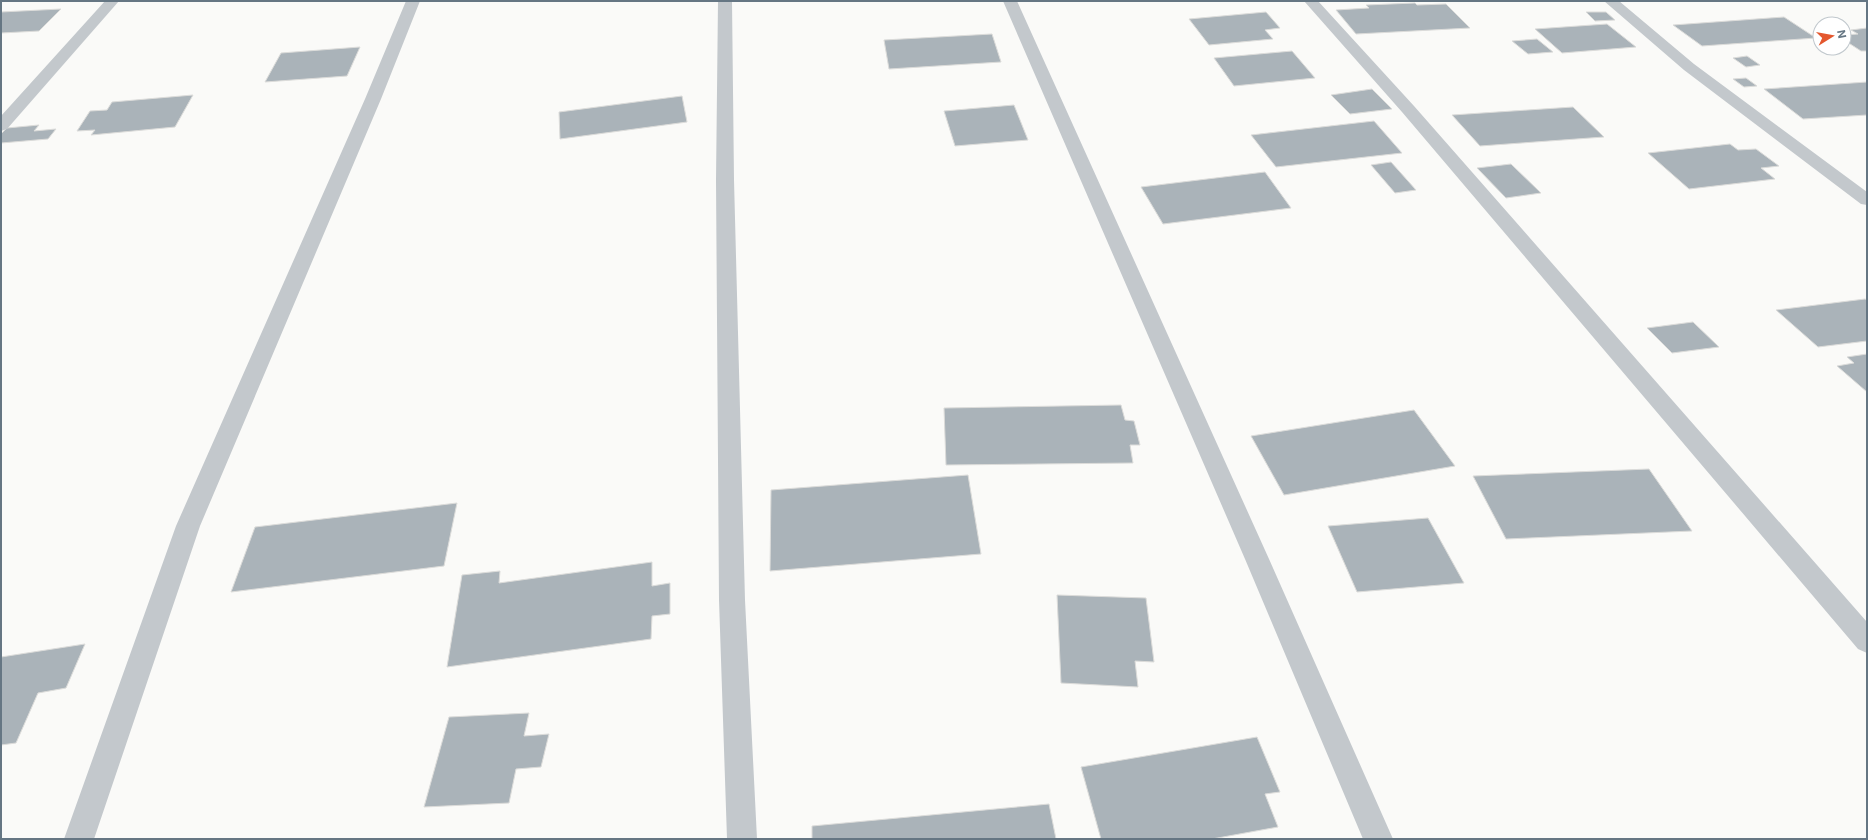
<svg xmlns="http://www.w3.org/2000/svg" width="1868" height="840" font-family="Inter,sans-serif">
  <rect width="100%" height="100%" fill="#fafaf8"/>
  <path fill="#aab3b9" stroke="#dcdcda" d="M1415,3L1417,5L1446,4L1470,28L1356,34L1336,10L1369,8L1366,5Z
    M61,9L39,31L1,33V12Z
    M1266,12L1280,28L1265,30L1273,39L1209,45L1189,19Z
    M1586,12H1606L1615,20L1595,21Z
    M1784,17L1816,38L1702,46L1673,25Z
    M1607,24L1636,47L1562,53L1535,29Z
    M1867,28V51H1861L1844,40V35L1858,34L1851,30Z
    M992,34L1001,62L889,69L884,40Z
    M1537,39L1553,52L1528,54L1512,41Z
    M360,47L347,76L265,82L281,53Z
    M1292,51L1315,78L1234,86L1214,58Z
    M1747,56L1760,65L1746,67L1733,58Z
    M1746,78L1757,86L1744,87L1733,79Z
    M1867,82V115L1803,119L1764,89Z
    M1372,89L1392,109L1350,114L1331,95Z
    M193,95L175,127L91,135L95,130L77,131L90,111L107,110L112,102Z
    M682,96L687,122L560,139L559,112Z
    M1014,105L1028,140L955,146L944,111Z
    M1573,107L1604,137L1480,146L1452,115Z
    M1374,121L1402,153L1276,167L1251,135Z
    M39,125L34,131L56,129L48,139L1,143V134L7,128Z
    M1730,144L1738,150L1756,149L1779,166L1761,168L1775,179L1689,189L1648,153Z
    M1391,162L1416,190L1395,193L1371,165Z
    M1511,164L1541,193L1506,198L1477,168Z
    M1265,172L1291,208L1163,224L1141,187Z
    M1865,299L1867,300V341L1818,347L1776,310Z
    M1693,322L1719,347L1672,353L1647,328Z
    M1867,354V392L1837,366L1854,363L1847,357Z
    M1121,405L1125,420L1134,421L1140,445H1130L1133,463L946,465L944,408Z
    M1414,410L1455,466L1284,495L1251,436Z
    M1649,469L1692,531L1506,539L1473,476Z
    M968,475L981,554L770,571L771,490Z
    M457,503L444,566L231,592L255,527Z
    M1428,518L1464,583L1357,592L1328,526Z
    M652,562V586L670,583V614L652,616L651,639L447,667L462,575L500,571L499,583Z
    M1057,595L1146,598L1154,662L1135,661L1138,687L1061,683Z
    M85,644L66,688L38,693L16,743L1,745V657Z
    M529,713L524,736L549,734L541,767L516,769L509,803L424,807L449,717Z
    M1257,737L1280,792L1265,794L1278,827L1212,839H1101L1081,767Z
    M1049,804L1056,839H812V826Z"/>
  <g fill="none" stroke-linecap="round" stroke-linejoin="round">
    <path fill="#c3c8cc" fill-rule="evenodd" d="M105,1H119L7,129L1,131V116Z
      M406,1H420L381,99L200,526L94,839H64L176,526L365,99Z
      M718,1H732L734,180L745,600L757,839H727L719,600L716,180Z
      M1003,1H1017L1269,559L1393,839H1363L1245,559Z
      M1304,1H1318L1414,106L1867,622V653L1858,649L1402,112Z
      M1604,1H1619L1694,64L1867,192V205L1861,204L1684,70Z"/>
  </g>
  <rect width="1868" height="840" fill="none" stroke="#657683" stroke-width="4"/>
  <g transform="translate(1832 36) rotate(79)"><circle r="19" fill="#ffffff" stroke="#c1c8cd"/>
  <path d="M0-3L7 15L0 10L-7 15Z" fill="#e4572e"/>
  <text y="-6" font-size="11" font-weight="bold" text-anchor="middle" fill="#657683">N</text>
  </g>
</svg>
